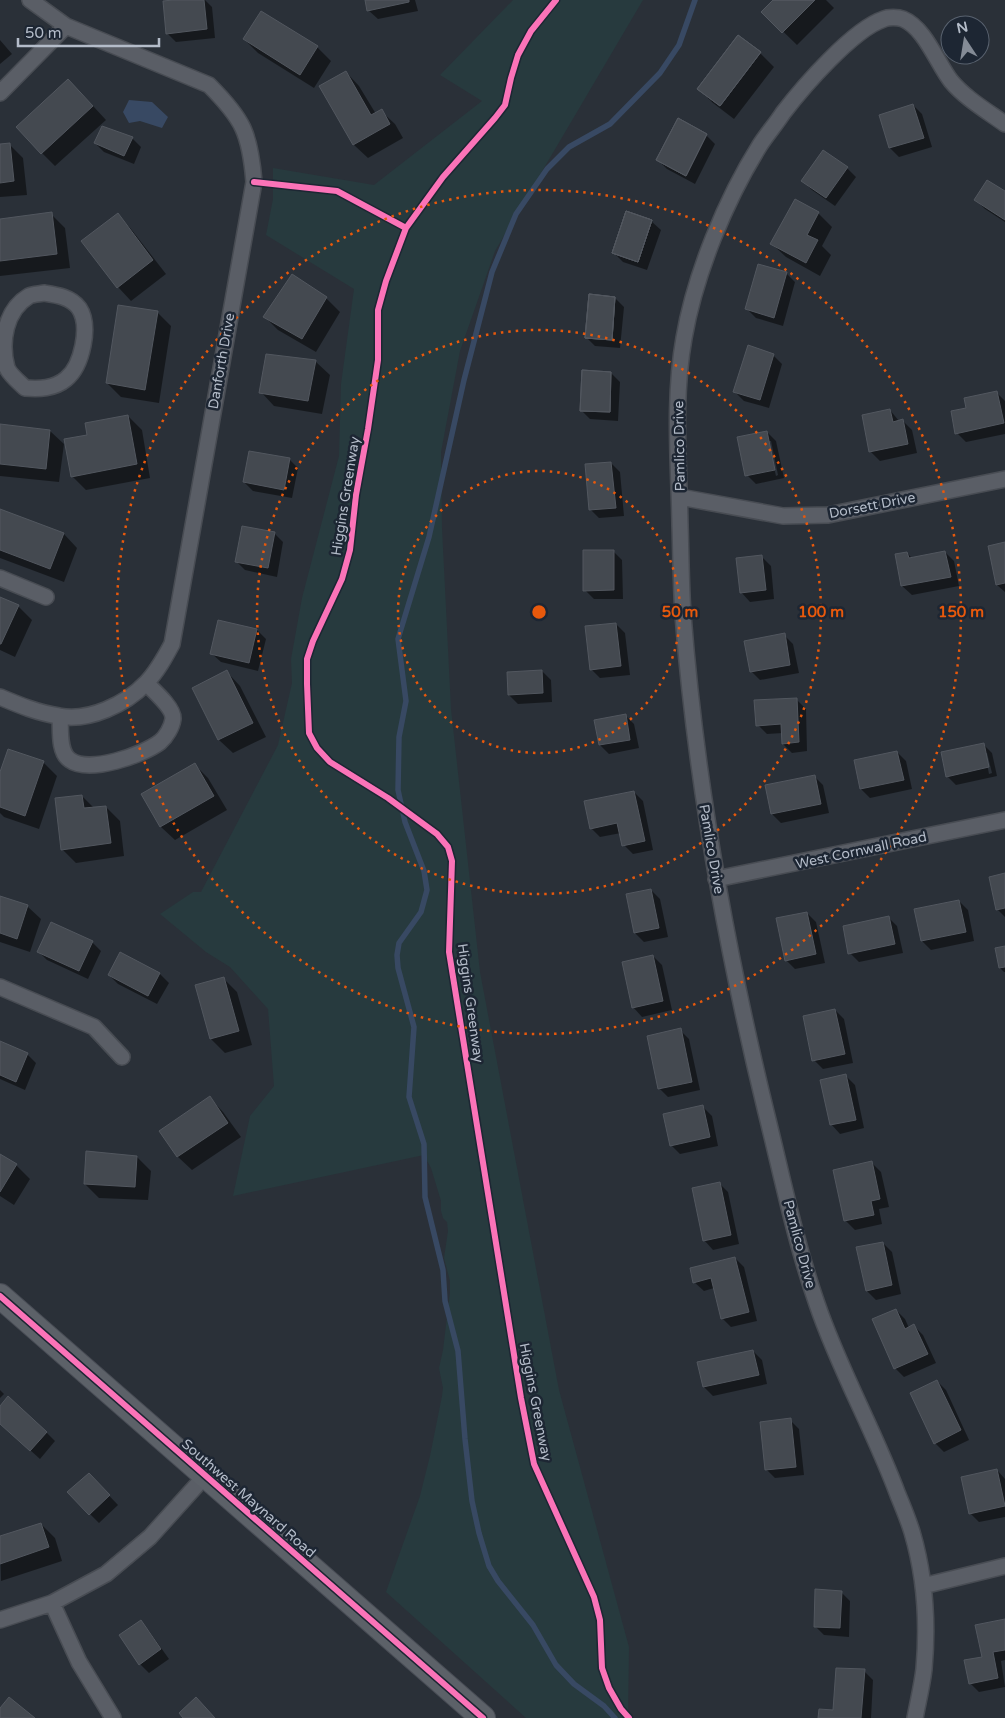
<svg xmlns="http://www.w3.org/2000/svg" width="1005" height="1718" font-family="'Varela Round',sans-serif">
  <rect width="100%" height="100%" fill="#2a3038"/>
  <path fill="#273a3e" d="M513,0H643L495,251L460,351L441,452L442,528L451,709L480,972L559,1390L629,1647L628,1718H526L386,1592L420,1496L430,1456L442,1396L443,1388L439,1368L443,1350L450,1292V1281L444,1258L448,1231L447,1222L443,1218L441,1211V1201L431,1168L424,1155L233,1196L250,1116L274,1086L268,1009L230,967L206,952L160,914L193,892H201L278,745L292,683L291,659L302,598L339,456L341,384L354,289L266,235L273,199V168L374,185L482,101L440,75Z"/>
  <path fill="#384963" d="M129,100L152,102L168,117L162,128L140,121L129,123L123,112Z"/>
  <path fill="#0007" fill-rule="evenodd" d="M185,0H205L212,7L215,38L176,42L167,33Z
    M366,0H415L418,11L378,19L368,10Z
    M775,0H826L834,8L797,45L763,12Z
    M244,39L317,47L331,61L314,88L258,53Z
    M0,40L12,54L0,64Z
    M760,53L774,67L734,119L713,103L699,89Z
    M346,72L359,86L376,114L381,111L395,124L403,138L368,158L354,145L321,87Z
    M82,94L106,120L55,166L42,153Z
    M913,105L922,114L932,147L899,157L890,148L880,116Z
    M706,135L715,144L695,184L667,169L658,160Z
    M132,138L141,147L134,164L104,152L95,143Z
    M10,145L23,158L27,195L0,197V146Z
    M847,168L856,177L835,206L812,190L803,181Z
    M1005,193V222L985,209L976,200Z
    M818,213L832,227L822,246L831,255L820,276L786,257L772,244Z
    M51,214L65,228L70,268L0,276V220Z
    M118,215L131,229L166,274L131,301L118,287Z
    M651,221L661,230L647,270L623,262L614,253Z
    M786,273L795,282L783,326L756,318L747,309Z
    M326,298L340,312L316,352L278,330L265,317Z
    M615,298L624,307L620,348L595,346L586,337Z
    M157,312L171,326L159,403L121,397L107,383Z
    M267,355L316,362L330,375L322,414L274,406L261,392Z
    M773,355L782,364L769,408L744,401L735,392Z
    M611,373L620,382L618,421L590,419L581,410Z
    M997,393L1005,401V434L966,442L957,433L968,409Z
    M890,410L899,421H903L912,430L917,453L880,461L871,452L863,416Z
    M128,416L142,430L150,478L86,490L72,476L89,436Z
    M0,425L50,431L64,444L59,482L0,476Z
    M767,432L776,441L784,478L756,484L747,475ZM768,441H771L778,475L776,476Z
    M289,459L298,468L292,498L253,491L244,482Z
    M611,463L620,472L624,516L599,518L590,509Z
    M0,510L64,534L77,548L64,582L0,558Z
    M274,533L283,542L277,577L245,570L236,561Z
    M1005,544V592L997,585Z
    M613,551L622,560L623,599H594L585,590Z
    M945,552L954,561L959,586L912,595L902,586L897,555L907,553L912,558Z
    M762,557L771,566L774,599L750,602L741,592Z
    M0,598L18,606L32,620L15,657L0,650Z
    M219,621L257,630L266,639L258,671L221,662L211,653Z
    M616,624L625,633L630,675L600,678L591,669Z
    M784,635L793,644L799,673L760,680L751,671Z
    M542,671L551,680L552,702L518,704L509,695Z
    M227,672L240,686L266,737L233,753L219,740L194,689Z
    M797,700L806,709L807,751L792,753L783,744V733L767,734L758,725Z
    M625,715L634,724L639,748L609,754L600,745Z
    M983,744L992,753L997,776L956,785L947,776ZM985,753H987L992,773L989,774Z
    M897,752L906,761L912,789L870,798L861,789L855,761Z
    M43,762L57,776L39,829L4,817L0,813V776Z
    M195,765L208,778L227,810L175,840L161,827L143,795Z
    M814,776L823,785L829,813L781,823L772,814L767,786Z
    M634,792L643,801L653,850L633,854L624,845L621,833L600,837L591,828Z
    M82,796L94,808L106,807L120,821L124,856L76,863L62,849Z
    M1005,874V917L997,909Z
    M651,890L660,899L668,937L644,942L635,933Z
    M0,897L27,906L41,919L30,952L0,942Z
    M959,901L968,910L974,941L931,950L922,941Z
    M807,913L816,922L825,963L795,969L786,960Z
    M888,917L897,926L903,953L859,962L850,953Z
    M92,942L101,951L88,979L47,960L38,951Z
    M1005,947V972H1004L1000,968Z
    M120,954L160,974L169,983L157,1004L118,984L109,975Z
    M653,956L662,965L672,1010L642,1017L633,1007Z
    M223,978L237,992L252,1045L225,1053L211,1039Z
    M835,1010L844,1019L853,1063L823,1069L814,1060Z
    M680,1030L689,1039L700,1090L668,1097L659,1088Z
    M0,1042L27,1054L36,1063L25,1090L0,1079Z
    M846,1076L855,1085L864,1128L840,1134L831,1124Z
    M210,1098L223,1112L241,1137L192,1170L178,1157L161,1131Z
    M703,1107L712,1116L718,1146L680,1154L671,1145Z
    M0,1155L16,1165L30,1179L14,1205L0,1196Z
    M137,1157L151,1171L148,1200L99,1198L85,1184Z
    M872,1163L881,1172L889,1207L879,1209L882,1224L855,1230L846,1221Z
    M719,1183L728,1192L739,1244L713,1250L704,1240Z
    M883,1243L892,1252L901,1294L876,1300L867,1291Z
    M735,1258L744,1267L757,1321L731,1327L722,1318L714,1288L704,1291L694,1282Z
    M896,1310L905,1319L909,1328L914,1326L923,1335L936,1363L904,1377L895,1368Z
    M753,1351L762,1360L767,1384L713,1396L704,1387Z
    M937,1381L946,1390L969,1440L944,1452L935,1443Z
    M0,1390L4,1394L0,1398Z
    M0,1407L46,1432L55,1441L40,1459L0,1423Z
    M790,1420L799,1429L804,1475L775,1478L766,1469Z
    M997,1470L1005,1479V1517L979,1522L970,1513Z
    M97,1483L118,1505L99,1523L90,1514Z
    M41,1524L55,1538L62,1561L1,1581L0,1538Z
    M841,1592L850,1601L849,1637L824,1635L815,1626Z
    M1005,1621V1660L1001,1661L1005,1687L979,1692L970,1683Z
    M140,1622L149,1631L169,1659L149,1673L140,1664Z
    M864,1671L873,1680L871,1718H820L834,1711Z"/>
  <g fill="none" stroke-linecap="round" stroke-linejoin="round">
    <path stroke="#384963" stroke-width="5.5" d="M615,1718L604,1706L574,1684L556,1665L533,1625L498,1581L489,1566L479,1533L472,1501L465,1439L458,1351L445,1301L443,1270L425,1197L424,1144L409,1097L414,1027L398,968L397,955L399,943L421,912L427,890L424,871L405,822L398,790L399,737L406,701L398,639L429,537L464,380L492,272L516,214L547,169L569,147L610,124L660,73L679,45L695,0"/>
  </g>
  <path fill="#444950" stroke="#52575f" d="M173,0H204L207,29L166,34L163,1Z
    M365,0H409V2L367,11Z
    M773,0H815L782,33L761,12Z
    M773,0H815L782,33L761,12Z
    M773,0H815L782,33L761,12Z
    M261,11L318,46L300,75L243,39Z
    M738,35L761,52L720,106L697,89Z
    M738,35L761,52L720,106L697,89Z
    M346,71L371,115L382,109L390,124L353,145L319,86Z
    M68,79L93,106L41,154L16,127Z
    M913,104L924,138L889,148L879,115Z
    M678,118L707,134L686,176L656,160Z
    M678,118L707,134L686,176L656,160Z
    M102,126L133,137L124,156L94,143Z
    M10,143L14,181L0,183V144Z
    M823,150L848,167L826,198L801,181Z
    M987,180L1005,191V220L974,200Z
    M795,199L819,212L807,235L818,240L806,263L770,244Z
    M626,211L652,220L638,262L612,253Z
    M626,211L652,220L638,262L612,253Z
    M626,211L652,220L638,262L612,253Z
    M52,212L57,254L0,261V219Z
    M118,213L153,260L117,288L81,241Z
    M758,264L787,272L774,318L745,309Z
    M292,274L327,297L302,339L263,317Z
    M589,294L615,297L612,340L585,338Z
    M589,294L615,297L612,340L585,338Z
    M589,294L615,297L612,340L585,338Z
    M118,305L158,311L145,390L106,383Z
    M748,345L774,354L760,400L733,392Z
    M266,354L316,360L308,401L259,393Z
    M582,370L611,372L610,412L580,411Z
    M582,370L611,372L610,412L580,411Z
    M997,391L1004,423L955,434L951,411L966,408L964,398Z
    M890,409L893,422L903,419L908,444L869,452L862,415Z
    M128,415L137,464L71,477L64,439L87,435L85,423Z
    M0,424L50,430L46,469L0,464Z
    M767,431L775,470L745,476L737,437Z
    M249,451L290,458L284,490L243,482Z
    M611,462L616,508L589,510L585,464Z
    M0,509L64,533L50,569L0,550Z
    M242,526L275,532L268,568L235,562Z
    M1005,542V583L996,585L988,546Z
    M583,550H614V590L583,591Z
    M945,551L951,577L901,586L895,554L907,552L909,558Z
    M762,555L766,590L740,593L736,558Z
    M0,597L19,605L1,644H0Z
    M218,620L257,629L249,663L210,654Z
    M616,623L621,666L590,670L585,626Z
    M785,633L790,665L750,672L744,641Z
    M227,670L253,723L218,740L192,688Z
    M542,670L543,693L508,695L507,672Z
    M797,698L799,742L782,744L781,724L756,726L754,700Z
    M626,714L630,740L599,745L594,720Z
    M984,743L989,767L946,777L941,752Z
    M8,749L44,761L25,816L0,807V772Z
    M897,751L904,780L860,789L854,760Z
    M195,763L214,796L160,827L141,794Z
    M815,775L821,804L771,814L765,785Z
    M634,791L645,841L622,846L617,823L590,829L584,801Z
    M82,795L84,808L106,806L111,843L61,850L55,798Z
    M1005,873V908L996,910L989,877Z
    M651,889L659,928L634,933L626,894Z
    M0,896L28,905L17,939L0,933Z
    M959,900L966,932L921,941L914,909Z
    M807,912L816,954L785,961L776,918Z
    M889,916L895,944L848,954L843,926Z
    M51,922L93,941L79,971L37,952Z
    M1005,946V967L999,968L995,948Z
    M120,952L160,973L148,996L108,975Z
    M653,955L663,1001L632,1008L622,962Z
    M224,977L239,1031L210,1039L195,985Z
    M835,1009L845,1054L812,1061L803,1016Z
    M681,1028L692,1082L658,1089L647,1036Z
    M0,1041L28,1053L16,1082L0,1075Z
    M846,1074L856,1120L830,1125L820,1080Z
    M210,1096L228,1123L177,1157L159,1131Z
    M703,1105L710,1137L670,1146L663,1114Z
    M86,1151L137,1156L135,1187L84,1184Z
    M0,1154L17,1164L0,1192Z
    M872,1161L880,1199L871,1201L874,1215L844,1221L833,1170Z
    M720,1182L731,1235L703,1241L692,1188Z
    M883,1242L892,1285L866,1291L856,1247Z
    M735,1257L749,1312L721,1319L711,1278L693,1283L690,1268Z
    M896,1309L905,1329L914,1324L928,1354L894,1369L872,1319Z
    M753,1350L759,1375L703,1387L697,1362Z
    M937,1380L961,1430L934,1444L910,1393Z
    M8,1396L47,1432L30,1451L0,1424V1406Z
    M791,1418L796,1467L765,1470L760,1422Z
    M997,1469L1005,1506L969,1514L961,1477Z
    M89,1473L110,1495L89,1515L67,1492Z
    M41,1523L49,1547L0,1564V1536Z
    M815,1589L842,1591L840,1628L814,1627Z
    M1005,1619V1650L993,1652L998,1678L969,1684L964,1660L982,1657L975,1625Z
    M141,1620L161,1649L139,1665L119,1635Z
    M836,1668L865,1669L861,1718H818L819,1709L833,1710Z
    M9,1697L35,1718H0V1708Z
    M196,1697L215,1718H183L179,1713Z"/>
  <g fill="none" stroke-linecap="round" stroke-linejoin="round">
    <g stroke="#484c53" stroke-width="18">
      <path id="minor" d="M0,93L66,26
        M44,293C57,295 71,297 79,308C91,326 82,366 66,379C54,389 39,389 25,388C19,382 10,375 7,368C0,343 5,310 29,296C33,294 40,294 44,293Z
        M680,497L783,516L828,515L1005,479
        M0,578L46,597
        M0,697C19,705 38,713 59,716C89,722 126,704 146,683C157,672 165,657 172,644L254,182C250,133 243,119 209,85L66,26L30,0
        M60,717C61,729 58,752 70,760C89,774 143,755 160,742C166,737 172,727 173,719C174,708 154,691 146,683
        M716,879L1005,820
        M0,987L94,1027L122,1057
        M923,1586L1005,1566
        M52,1603L79,1662L113,1718
        M0,1620L52,1603L106,1574L150,1537L205,1476
        M915,1718C918,1702 922,1686 924,1669C928,1624 925,1576 912,1532C908,1519 903,1507 898,1495C874,1430 839,1369 817,1304C795,1241 782,1176 766,1112C726,948 696,783 683,615C681,585 681,555 680,525C679,464 673,399 684,338C695,274 726,199 760,145C767,134 776,124 783,113C803,87 853,29 884,19C888,17 898,17 903,19C925,28 937,63 951,81C965,98 987,111 1005,124"/>
    </g>
    <g stroke="#484c55" stroke-width="26">
      <path id="primary" d="M0,1296L483,1718"/>
    </g>
    <use href="#minor" stroke="#5a5e66" stroke-width="15"/>
    <use href="#primary" stroke="#5c6168" stroke-width="24"/>
    <g stroke="#1d2633" stroke-width="9">
      <path id="cycleway" d="M556,0L531,31L518,55L511,78L505,105L495,118L443,177L406,228L386,281L378,310V360L368,429L356,495L350,550L342,579L313,641L307,659V684L309,733L317,748L330,762L388,798L437,834L448,847L452,861L449,952L521,1398L534,1464L594,1597L600,1620L602,1668L609,1688L621,1709L629,1718
        M254,182L337,191L406,228
        M0,1296L483,1718"/>
    </g>
    <use href="#cycleway" stroke="#fb73b8" stroke-width="6"/>
  </g>
  <g fill="none" stroke="#e8590c" stroke-width="2.5" stroke-dasharray="2.5 5">
    <circle cx="539" cy="612" r="141"/>
    <circle cx="539" cy="612" r="282"/>
    <circle cx="539" cy="612" r="422"/>
  </g>
  <g text-anchor="middle" stroke-width="5" stroke-linejoin="round" paint-order="stroke">
    <g font-size="14" fill="#b4bcc9" stroke="#1d2633">
      <text transform="translate(221 361) rotate(-80)" y="5">Danforth Drive</text>
      <text transform="translate(679 446) rotate(-91)" y="5">Pamlico Drive</text>
      <text transform="translate(345 496) rotate(-81)" y="5">Higgins Greenway</text>
      <text transform="translate(872 505) rotate(-11)" y="5">Dorsett Drive</text>
      <text transform="translate(712 849) rotate(80)" y="5">Pamlico Drive</text>
      <text transform="translate(861 850) rotate(-12)" y="5">West Cornwall Road</text>
      <text transform="translate(471 1003) rotate(82)" y="5">Higgins Greenway</text>
      <text transform="translate(800 1244) rotate(75)" y="5">Pamlico Drive</text>
      <text transform="translate(536 1402) rotate(79)" y="5">Higgins Greenway</text>
      <text transform="translate(249 1498) rotate(41)" y="5">Southwest Maynard Road</text>
    </g>
  </g>
  <circle cx="539" cy="612" r="8" fill="#e8590c" stroke="#1d2633" stroke-width="2.5"/>
  <g font-size="15" text-anchor="middle" font-weight="bold" fill="#e8590c" stroke="#1d2633" stroke-width="5" stroke-linejoin="round" paint-order="stroke">
    <text x="680" y="617">50 m</text>
    <text x="821" y="617">100 m</text>
    <text x="961" y="617">150 m</text>
  </g>
  <g transform="translate(965 40) rotate(348)"><circle r="24" fill="#1d2633" stroke="#59626f"/>
  <path d="M0-4L9 19L0 12L-9 19Z" fill="#848b96"/>
  <text y="-8" font-size="14" font-weight="bold" text-anchor="middle" fill="#b4bcc9">N</text>
  </g>
  <path d="M18 38v8h141v-8" fill="none" stroke="#b4bcc9" stroke-width="2.5"/>
  <text x="25" y="38" font-size="15" fill="#b4bcc9" stroke="#1d2633" stroke-width="4" paint-order="stroke">50 m</text>
</svg>
